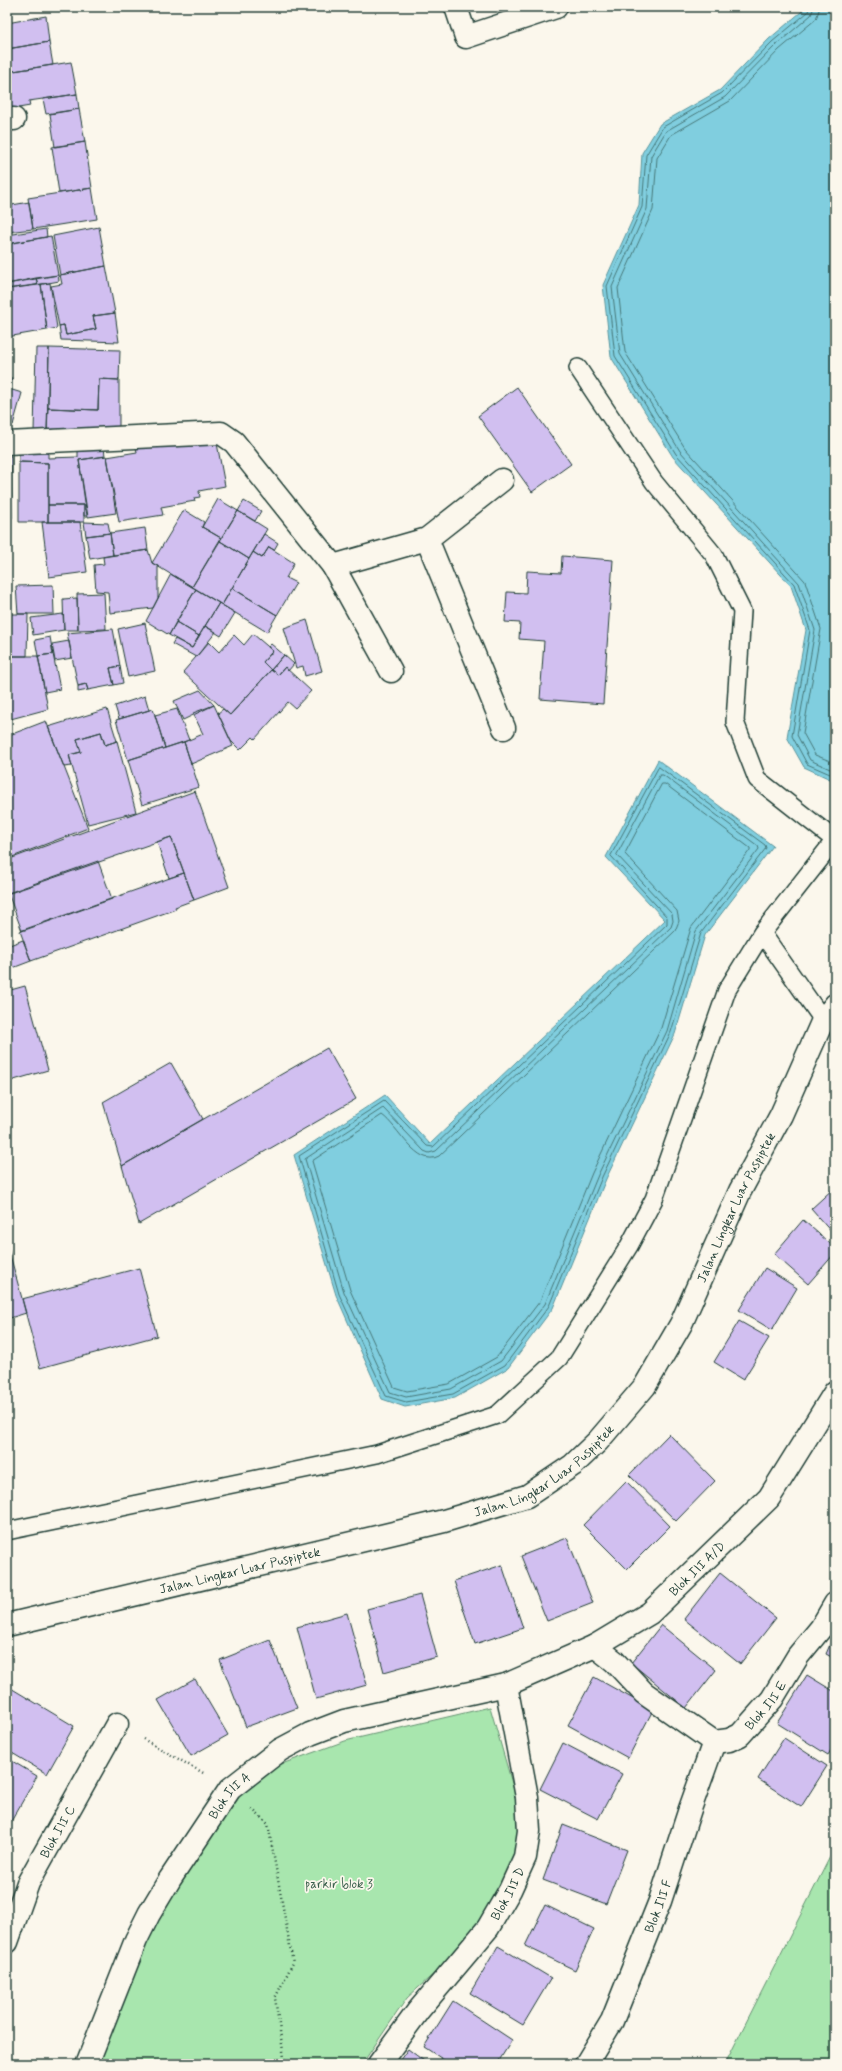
<svg xmlns="http://www.w3.org/2000/svg" width="842" height="2071" font-family="Mynerve,sans-serif">
  <rect width="100%" height="100%" fill="#fbf7ec"/>
  <filter id="ink" filterUnits="userSpaceOnUse"><feTurbulence type="fractalNoise" baseFrequency=".025" numOctaves="2"/><feDisplacementMap in="SourceGraphic" scale="8" xChannelSelector="R" yChannelSelector="G"/><feConvolveMatrix kernelMatrix="1 2 1 2 8 2 1 2 1" color-interpolation-filters="sRGB"/></filter>
  <g filter="url(#ink)">
    <path fill="#a8e6ae" stroke="#649271" d="M490,1707L520,1811L514,1863L482,1930L407,1998L362,2064H94L157,1909L257,1773L345,1741Z
      M835,1847V2064H725Z"/>
    <path fill="#80cedf" stroke="#59949b" d="M807,7H835V778L830,779L804,767L787,737L806,630L791,586L673,457L611,357L603,285L639,205L642,153L660,124L720,90L769,39Z
      M658,760L773,846L705,935L675,1034L606,1179L553,1308L508,1368L455,1398L405,1407L382,1399L336,1295L294,1155L385,1095L430,1144L665,920L606,857Z"/>
    <g fill="none" stroke-linecap="round" stroke-linejoin="round">
      <path stroke="#467778" stroke-width="1" d="M809,7L808,12L772,42L722,93L663,127L646,155L642,207L607,286L615,356L676,454L794,584L810,630L792,736L807,764L830,774H835
        M814,7L811,15L775,46L725,97L666,131L651,156L647,209L612,287L620,354L680,451L799,583L815,630L797,735L810,760L830,769H835
        M820,7L816,19L779,50L730,101L671,135L657,158L653,210L618,288L625,352L685,448L805,581L821,629L803,733L815,755L835,763
        M659,767L765,845L766,848L701,933L671,1032L602,1177L549,1306L505,1365L453,1394L406,1402L386,1396L339,1294L299,1156L384,1101L427,1146L433,1147L667,924V917L611,856Z
        M660,775H663L758,846L759,849L696,931L667,1031L598,1175L545,1304L501,1361L451,1389L406,1397L390,1392L344,1292L305,1159L383,1108L424,1151L429,1153L436,1151L671,927L673,921L672,914L617,855Z
        M662,784H665L750,848V850L691,928L661,1028L592,1173L540,1301L497,1357L449,1384L407,1391L394,1387L350,1290L312,1161L382,1115C398,1126 417,1168 439,1156L675,931L679,921L677,911L625,854Z"/>
    </g>
    <path fill="#d1bff0" stroke="#1f3d34" d="M46,16L49,42L7,49V23Z
      M49,42L53,65L7,72V49Z
      M71,62L77,94L29,101L30,106L7,110V72Z
      M77,94L79,109L46,114L43,99Z
      M79,109L85,142L55,147L50,114Z
      M85,142L92,188L59,193L52,147Z
      M92,188L97,219L33,229L28,198Z
      M7,193V197L11,196L12,208H7Z
      M29,202L33,229L7,232V208H12V205Z
      M99,227L106,266L60,275L53,236Z
      M46,229L47,237L7,244V235Z
      M51,236L58,275L7,284V244Z
      M106,266L115,313L93,316L96,329L66,335L64,325L59,326L51,286L62,284L60,275Z
      M58,275L59,281L38,285L36,278Z
      M36,278L38,285L7,289V284Z
      M50,283L57,328L47,330L41,284Z
      M41,284L47,330L7,337V289Z
      M115,313L119,342L61,340L59,326L64,325L66,335L96,329L93,316Z
      M36,348H49L47,432H34Z
      M49,348L120,350L119,380L99,379L98,410L48,408Z
      M7,377L12,378L7,396Z
      M99,379L119,380V434L47,432L48,408L98,410Z
      M517,387L571,464L532,492L478,416Z
      M9,389L22,393L13,425L7,423V396Z
      M216,438L225,486L199,491L200,497L194,498L195,501L161,507L163,515L119,522L107,457L137,452L135,444Z
      M104,448L105,456L79,460L87,516H84V505H48V463L19,462V452L48,453V458L78,457V451Z
      M7,456H11L12,518H7Z
      M107,456L116,513L88,517L79,460Z
      M19,462L48,463V522H19Z
      M218,499L238,511L221,538L202,527Z
      M244,501L261,511L255,521L238,511Z
      M48,505H84V522H48Z
      M184,510L204,522L202,527L221,538L192,587L152,563Z
      M238,511L267,529L249,559L220,541Z
      M42,522H80L87,572L49,577Z
      M84,522L108,523L110,533L86,536Z
      M145,528L148,550L113,555L110,533Z
      M110,533L113,555L90,559L86,536Z
      M264,534L278,543L274,550L269,547L262,558L253,552Z
      M220,541L249,559L222,605L192,587Z
      M269,547L294,563L286,578L296,583L277,615L232,588L253,552L262,558Z
      M148,550L152,563L158,566V598L153,608L110,613L108,592L96,591L94,565L104,564L103,557Z
      M562,556L613,560L603,704L540,699L544,641L519,639L520,623L505,622L507,592L526,593L527,571L561,573Z
      M171,574L196,589L169,635L146,621Z
      M53,585L54,614H18L16,586Z
      M232,588L277,615L267,632L222,605Z
      M196,589L219,603L199,636L176,622Z
      M104,593L106,629L78,630L77,594Z
      M77,598L78,630H64L63,599Z
      M219,603L235,613L221,636L205,626Z
      M7,614H28L27,656H7Z
      M63,614L64,630L33,635L31,618Z
      M307,620L322,671L305,676L303,666L296,668L284,628Z
      M176,622L199,636L192,648L169,635Z
      M145,623L155,671L128,677L118,629Z
      M205,626L216,632L196,657L172,644L175,639L192,648Z
      M113,629L120,666L110,668L114,685L88,690L86,684L78,686L67,633Z
      M253,634L273,651L263,662L271,670L230,715L183,672L209,642L219,652L234,635L244,645Z
      M50,637L53,654L38,656L35,640Z
      M69,641L72,658L55,661L52,644Z
      M271,644L284,655L271,670L263,662L273,651L268,647Z
      M53,654L60,689L45,692L38,656Z
      M284,655L294,664L288,671L285,667L278,675L271,670Z
      M7,656H38L48,709L7,720Z
      M120,666L123,683L114,685L110,668Z
      M285,667L311,691L295,708L288,702L255,739L253,737L240,750L231,741L218,713L223,709L230,715L271,670L278,675Z
      M86,684L88,690L78,692V686Z
      M200,690L214,705L183,720L174,701Z
      M145,696L149,710L119,719L115,706Z
      M214,705L233,746L191,764L184,742L203,734L193,713Z
      M107,709L117,741L105,745L101,732L77,739L81,752L69,755L72,766L64,767L48,727Z
      M153,709L165,748L128,760L116,720Z
      M177,709L189,740L165,748L155,715Z
      M46,721L88,828L7,859V736Z
      M101,732L105,745L117,741L136,812L88,824L69,755L81,752L77,739Z
      M184,742L199,787L142,805L128,760Z
      M195,791L229,887L194,900L171,837L7,894V860Z
      M171,837L184,873L169,878L157,842Z
      M98,861L112,899L22,931L8,893Z
      M184,873L194,900L175,907L176,909L31,961L20,931Z
      M23,940L31,961L10,969L7,960V946Z
      M25,986L48,1070L7,1082V991Z
      M327,1048L356,1099L139,1224L122,1166Z
      M171,1063L203,1119L122,1166L103,1102Z
      M835,1187V1234L834,1235L811,1209Z
      M803,1220L835,1248V1253L808,1284L774,1254Z
      M7,1244L26,1313L7,1319Z
      M139,1268L157,1336L40,1368L22,1299Z
      M765,1268L797,1288L772,1330L739,1310Z
      M739,1321L769,1338L743,1380L714,1362Z
      M669,1434L715,1481L676,1521L629,1475Z
      M626,1481L670,1526L627,1569L583,1525Z
      M567,1538L593,1603L547,1621L521,1556Z
      M502,1565L523,1628L475,1644L454,1581Z
      M720,1573L776,1618L740,1664L684,1619Z
      M420,1595L437,1657L384,1672L367,1609Z
      M347,1613L367,1685L316,1699L297,1627Z
      M661,1625L716,1670L686,1708L631,1663Z
      M835,1633V1659L826,1654Z
      M270,1640L297,1708L246,1727L220,1660Z
      M807,1675L835,1692V1744L828,1755L777,1723Z
      M594,1677L653,1710L628,1758L568,1725Z
      M195,1679L228,1735L191,1756L158,1700Z
      M9,1687L74,1726L47,1774L7,1750V1690Z
      M784,1738L827,1766L801,1807L758,1779Z
      M563,1743L622,1774L598,1819L540,1789Z
      M7,1758L37,1776L9,1825L7,1824Z
      M563,1825L627,1850L606,1904L543,1880Z
      M545,1905L594,1929L575,1970L525,1946Z
      M498,1946L551,1978L523,2025L470,1993Z
      M453,2001L512,2040L497,2064H450L424,2047Z
      M408,2049L428,2064H397Z"/>
    <g fill="none" stroke-linecap="round" stroke-linejoin="round">
      <g stroke="#1f3d34" stroke-width="20">
        <path id="service" d="M578,368L654,482L714,555L742,611L735,722L757,779L835,840
          M762,933L823,1020
          M7,1531L377,1454L497,1415L559,1358L629,1246L654,1199L727,990L762,933L835,840"/>
      </g>
      <g stroke="#1f3d34" stroke-width="25">
        <g id="minor">
          <path d="M456,7L466,37L556,7"/>
          <path d="M7,119H14"/>
          <path d="M7,443L221,433L234,442L333,566L391,671"/>
          <path d="M427,539L504,728"/>
          <path d="M333,566L427,539L502,480"/>
          <path id="s1" d="M595,1646L614,1661L644,1693L714,1742L729,1740L740,1735L772,1699L798,1656L821,1628L835,1604"/>
          <path id="s2" d="M7,1942L28,1883L117,1724"/>
          <path id="s3" d="M87,2064L136,1940L149,1914L170,1879L230,1789L280,1750L310,1734L344,1721L506,1685L595,1646L650,1613L769,1498L835,1392"/>
          <path id="s4" d="M379,2064L418,2011L488,1928L510,1890L525,1857L529,1831L527,1797L506,1685"/>
          <path id="s5" d="M586,2064L612,2021L660,1901L690,1809L714,1742"/>
        </g>
      </g>
      <g stroke="#1f3d34" stroke-width="25">
        <g id="primary">
          <path id="s6" d="M7,1625L444,1521L527,1496L573,1465L598,1441L645,1386L681,1324L740,1191L781,1115L823,1020L835,1005"/>
        </g>
      </g>
      <path stroke="#1f3d34" stroke-width="2.5" stroke-dasharray="1 3" stroke-linecap="butt" d="M143,1739L205,1774
        M252,1809L268,1824L293,1963L275,1998L285,2064"/>
      <use href="#service" stroke="#fbf7ec" stroke-width="17"/>
      <use href="#minor" stroke="#fbf7ec" stroke-width="22"/>
      <use href="#primary" stroke="#fbf7ec" stroke-width="22"/>
    </g>
  </g>
  <g text-anchor="middle" stroke-width="3.5" stroke-linejoin="round" paint-order="stroke">
    <g font-size="13" fill="#1f3d34" stroke="#fbf7ec">
      <text dy="5" stroke="none"><textPath href="#s6" startOffset="899">Jalan Lingkar Luar Puspiptek</textPath></text>
      <text dy="5" stroke="none"><textPath href="#s6" startOffset="563">Jalan Lingkar Luar Puspiptek</textPath></text>
      <text dy="5" stroke="none"><textPath href="#s3" startOffset="837">Blok III A/D</textPath></text>
      <text dy="5" stroke="none"><textPath href="#s6" startOffset="239">Jalan Lingkar Luar Puspiptek</textPath></text>
      <text dy="5" stroke="none"><textPath href="#s1" startOffset="220">Blok III E</textPath></text>
      <text dy="5" stroke="none"><textPath href="#s3" startOffset="306">Blok III A</textPath></text>
      <text dy="5" stroke="none"><textPath href="#s2" startOffset="122">Blok III C</textPath></text>
      <text dy="5" stroke="none"><textPath href="#s4" startOffset="214">Blok III D</textPath></text>
      <text dy="5" stroke="none"><textPath href="#s5" startOffset="174">Blok III F</textPath></text>
    </g>
    <g font-size="13" fill="#3a5f4c" stroke="#fbf7ec">
      <text x="339" y="1888">parkir blok 3</text>
    </g>
  </g>
  <rect width="842" height="2071" fill="none" stroke="#fbf7ec" stroke-width="24"/>
  <rect x="12" y="12" width="818" height="2047" fill="none" stroke="#1f3d34" stroke-width="1.5" filter="url(#ink)"/>
</svg>
